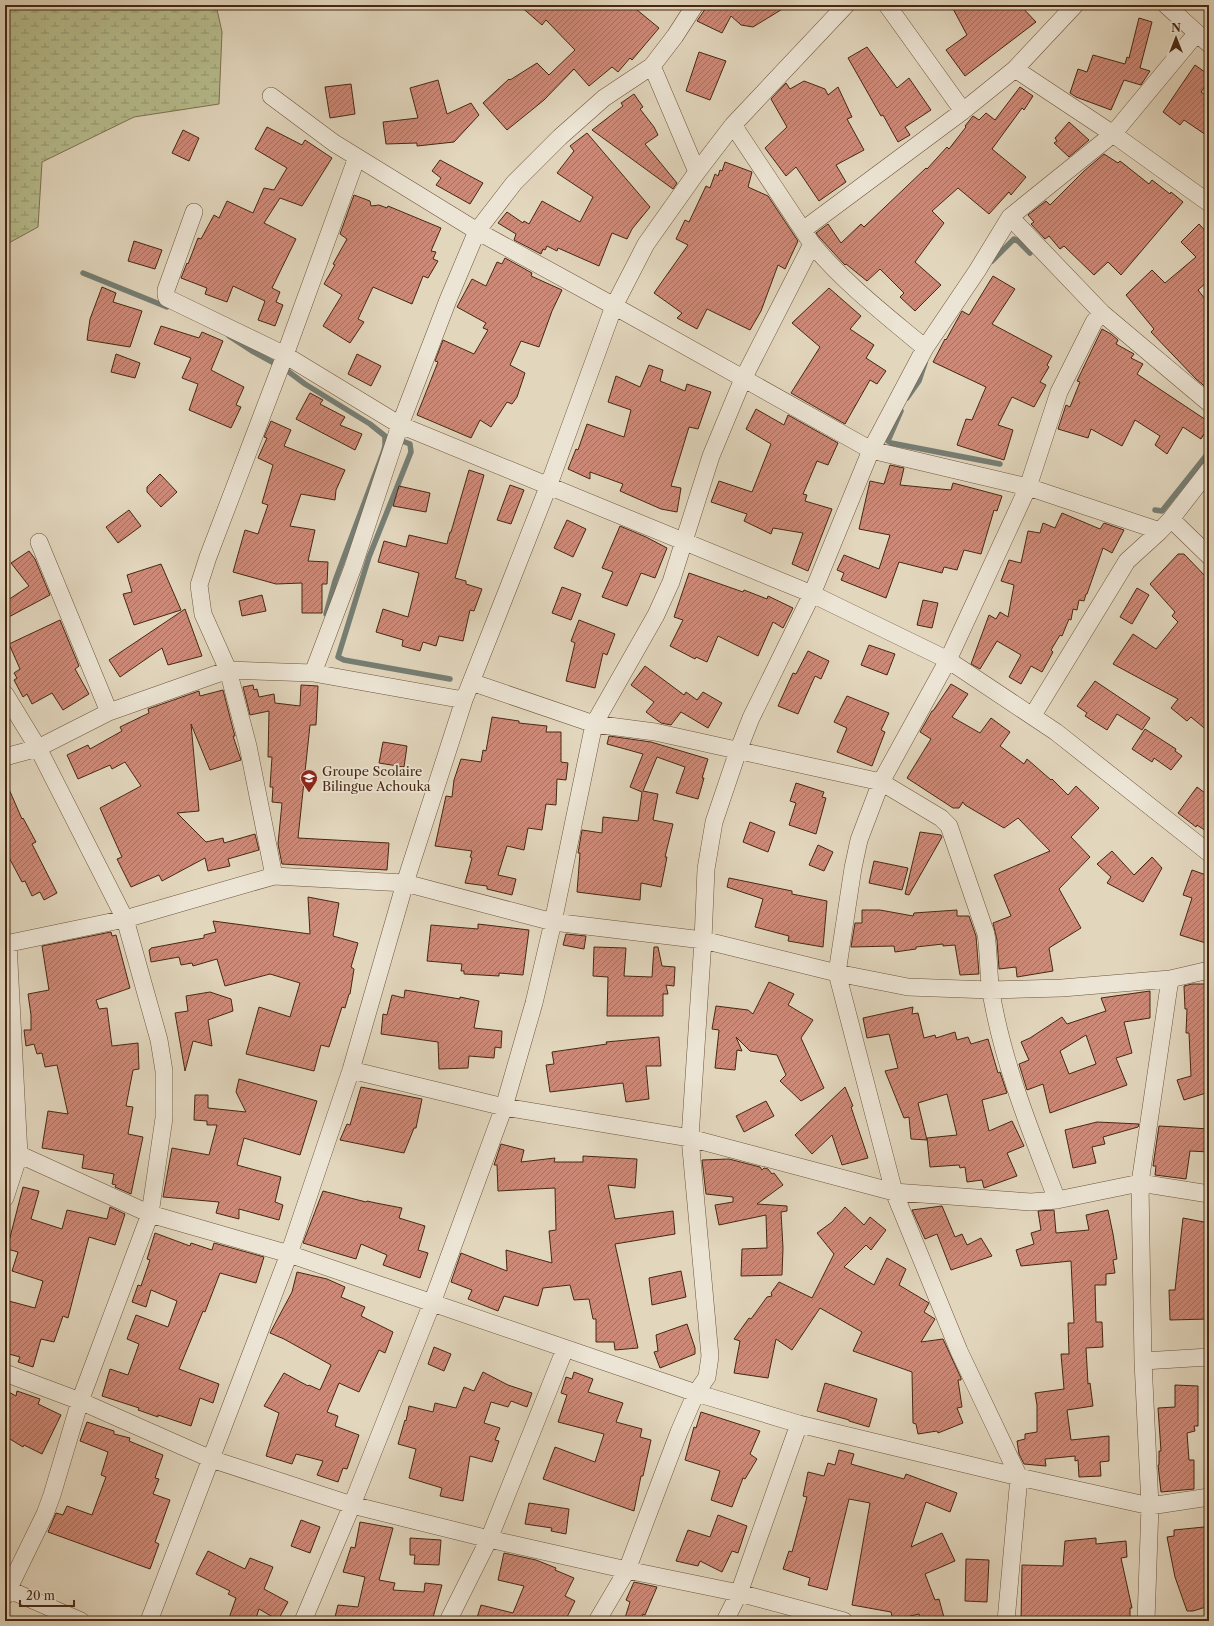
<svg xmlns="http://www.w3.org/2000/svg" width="1214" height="1626" font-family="'Libre Caslon Text',serif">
  <defs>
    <pattern id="wetland-marsh" width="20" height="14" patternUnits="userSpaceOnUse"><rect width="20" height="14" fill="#b7bd8e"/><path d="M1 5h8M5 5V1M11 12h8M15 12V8" fill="none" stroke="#979a73"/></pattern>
    <pattern id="building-hatch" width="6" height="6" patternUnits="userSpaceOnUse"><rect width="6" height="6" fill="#cd8978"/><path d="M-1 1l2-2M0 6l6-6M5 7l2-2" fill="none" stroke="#a87061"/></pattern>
  </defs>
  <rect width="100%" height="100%" fill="#e2d6bd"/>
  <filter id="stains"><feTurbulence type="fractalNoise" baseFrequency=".005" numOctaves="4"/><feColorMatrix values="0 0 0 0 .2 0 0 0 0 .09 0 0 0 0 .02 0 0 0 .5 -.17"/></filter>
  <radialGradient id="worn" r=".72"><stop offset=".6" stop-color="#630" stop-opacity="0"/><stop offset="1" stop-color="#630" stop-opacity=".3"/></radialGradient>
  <path fill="url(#wetland-marsh)" stroke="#7f7250" d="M5,5H216L222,32L219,104L134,117L42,162L38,227L5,245Z"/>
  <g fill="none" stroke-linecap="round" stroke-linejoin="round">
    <path stroke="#767e74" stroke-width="5.5" d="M992,261L1014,239L1018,241L1030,253
      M83,273L167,307
      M229,336L252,351L285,369L305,384L370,424L385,436V446L383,453L335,581L326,614
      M907,398L919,381L925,363
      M901,411L888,441L891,443L1000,464
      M397,439L410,444L411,452L369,557L338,657L344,660L450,679
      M1155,510L1162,511L1209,452"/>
  </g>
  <path fill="url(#building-hatch)" stroke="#472811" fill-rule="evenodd" d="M519,5H631L659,28L632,60L630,58L618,72L612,67L589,86L574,69L544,100L507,130L483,103L509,79L510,80L537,63L549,75L575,50L546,20L542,25Z
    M708,5H789L753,27L741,25L731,16L722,33L697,21Z
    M951,5H1020L1036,22L965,76L946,50L967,35Z
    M1139,18L1152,22L1140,68L1150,71L1141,85L1124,80L1111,110L1076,97L1070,93L1078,69L1087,72L1093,55L1125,64L1127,57L1129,58Z
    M867,47L897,88L909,78L931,110L905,127L910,135L898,142L883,115L881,116L848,58Z
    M699,52L726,61L710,100L686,91Z
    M1195,65L1209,75V81L1201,92L1209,98V137L1184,120L1180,125L1163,112Z
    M438,80L447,114L471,103L479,115L454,142L417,146V143L386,144L383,122L418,118L410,88Z
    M804,81L825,89L828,95L838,87L852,117L847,119L864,150L836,165L846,182L819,201L796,167L786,176L765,148L787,127L771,99L786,83L790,89Z
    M351,84L355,114L330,118L325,87Z
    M1020,87L1033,96L1024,110L1022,108L992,149L1026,177L1011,195L1009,192L989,214L958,188L932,211L944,223L915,262L941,285L915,311L900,297L904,293L880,269L867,281L846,264L845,265L820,238L816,233L828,224L841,243L861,224L864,227L926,168L927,169L947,147L949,149L966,127L965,126L973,116L979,120L986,113L995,120Z
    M634,94L643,107L640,109L654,127L658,135L645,144L677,183L673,189L592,130L623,106L621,103Z
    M1069,122L1089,140L1069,157L1054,143L1057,141L1055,138Z
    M267,127L302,145L305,140L332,158L302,206L280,198L264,223L296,239L272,288L280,292L276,302L283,305L275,326L258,320L265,301L233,286L227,302L205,294L207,288L181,278L187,263L188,264L198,238L201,239L214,215L219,218L227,201L253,213L264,188L274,190L287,168L255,149Z
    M183,130L199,138L189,161L172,153Z
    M587,133L650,207L632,229L627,239L612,233L599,266L558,248L557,251L547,246L545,250L543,249L541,254L514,240L516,234L498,223L507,212L523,223L524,221L529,224L542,201L580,222L593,197L557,173L574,151L570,146Z
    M1104,154L1118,163L1120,161L1149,184L1152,180L1170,194L1171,192L1183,202L1121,275L1108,262L1094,275L1064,246L1060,249L1049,236L1045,239L1031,224L1034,222L1028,215L1046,201L1050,205L1084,171Z
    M440,160L483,183L470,204L436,185L441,178L432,171Z
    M725,162L752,172L748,187L768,196L798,241L785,269L778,265L761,311L750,330L707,309L697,329L677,318L682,313L654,293L688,245L676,239L685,220L689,222L706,186L710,188L715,174L718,176L720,170L722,171Z
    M354,195L370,201L371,206L379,205L387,208L388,206L441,228L431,251L436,252L433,259L438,261L428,278L423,276L412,304L373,287L358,319L364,322L350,343L323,326L342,295L324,284L335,265L333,264L347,239L340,234Z
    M1199,224L1209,235V280L1198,290L1209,304V390L1196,379L1151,332L1154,329L1126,295L1152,270L1165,283L1196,257L1181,242Z
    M134,241L162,250L155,269L128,261Z
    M505,258L532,273L531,276L562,290L552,311L539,347L521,341L510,365L525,373L517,397L512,404L507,402L491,427L480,420L471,438L417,415L438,362L435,361L443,340L474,354L488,330L483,328L486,323L457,307L472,279L486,286L497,262L502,264Z
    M993,276L1015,289L992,324L1052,356L1047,365L1049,367L1040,382L1046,385L1034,407L1012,397L998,425L1013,430L1004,460L957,445L966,419L972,420L986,387L933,362L945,339L946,340L962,311L969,315Z
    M102,287L116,293L113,302L142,311L130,347L87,340L90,319Z
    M829,288L861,316L850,329L874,345L866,358L886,371L877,384L870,380L845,424L791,393L820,347L792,323Z
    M161,326L199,338L202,332L223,341L211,370L244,387L236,405L241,407L231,428L189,410L198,384L182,378L191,358L154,344Z
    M1102,329L1111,334L1118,340L1116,344L1134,354L1131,358L1143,364L1137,374L1209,422V426L1201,439L1183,427L1167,454L1155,445L1160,436L1135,420L1122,446L1091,429L1088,438L1058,429L1066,405L1070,407L1080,382L1077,381Z
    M116,354L140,363L135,378L111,372Z
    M357,354L381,366L371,386L348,374Z
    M649,365L663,370L660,381L685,391L687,384L711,392L698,429L689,427L671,486L681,488L677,512L661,509L620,491L623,484L590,472V479L568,469L576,449L578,450L587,424L624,437L631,410L608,402L616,376L640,387Z
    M310,393L323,400L320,404L345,417L340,425L362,434L355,450L296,419Z
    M756,409L784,425L788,415L838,443L828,465L817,461L803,494L807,495L805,501L832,509L808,571L792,564L803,533L773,528L771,534L744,521L747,514L711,502L719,481L752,492L771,444L746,429Z
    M271,421L291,430L284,446L345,470L336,490L335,500L301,494L290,526L315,530L308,561L328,562L327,584H322V613H302V583L276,584L233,572L245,530L258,534L268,505L262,503L273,465L258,458L267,438L264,437Z
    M890,465L904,468L900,485L951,490L953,483L1002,496L997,511L994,510L981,554L964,550L957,570L944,567L942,573L899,562L886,598L841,580L844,573L837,570L844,555L879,569L890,535L859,529L870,481L884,484Z
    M469,470L484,475L455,578L466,581V584L482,589L474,611L470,610L463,641L439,636L436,646L423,642L420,651L402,646L403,640L376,632L383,609L408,617L419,573L378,562L384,541L406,547L409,535L447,544L450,532H451Z
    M160,474L177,492L161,507L147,492V487Z
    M510,485L524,490L511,524L497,520Z
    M399,486L430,493L426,512L393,506Z
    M129,510L141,526L118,543L106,527Z
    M1062,513L1100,529L1104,523L1124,530L1112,553L1103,548L1087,594H1086L1084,601L1079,600L1077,610L1073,609L1071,620L1069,619L1062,636L1060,635L1051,650L1053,652L1042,672L1031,666L1021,684L1009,677L1021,655L997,641L980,669L971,664L989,615L996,619L1000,612L1008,617L1014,585L1001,581L1009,560L1021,563L1028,531L1040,533L1043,523L1055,528Z
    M567,520L586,529L573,557L554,548Z
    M620,526L646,537L667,548L655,578L641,573L627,606L602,597L613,572L602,568Z
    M29,551L35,559L50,595L5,619V602L29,586L11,563Z
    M1178,554H1184L1209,580V732L1191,717L1187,721L1171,708L1178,699L1113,664L1133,634L1156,649L1178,622L1172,616L1175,612L1150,584Z
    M161,564L181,610L134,625L123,594L132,592L127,575Z
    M689,573L743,592L744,590L767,599L768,596L793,608L783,628L773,622L758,656L718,636L707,662L696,657L695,659L670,646L683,620L674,617Z
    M562,587L581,594L571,620L552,613Z
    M1137,588L1149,595L1132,624L1120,617Z
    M262,595L266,611L242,616L239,601Z
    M923,600L938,603L932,628L917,625Z
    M185,609L202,656L168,665L162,648L120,677L109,660Z
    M60,620L79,666L75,669L89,694L63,710L52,693L32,704L27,694L23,697L14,680L17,678L14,673L20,669L9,644Z
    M579,620L615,634L607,655L603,653L595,688L566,681L575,643L571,641Z
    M869,645L895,654L887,675L861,665Z
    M808,651L829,661L821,679L815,676L798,714L778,706L793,673L796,674Z
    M645,666L684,695L686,692L697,700L703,692L722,703L708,728L681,712L671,725L661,723L646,712L654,702L631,685Z
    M1095,681L1150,718L1142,730L1117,714L1107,730L1085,716L1087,713L1077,706Z
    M951,684L968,694L952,717L980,733L991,718L1010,732L1000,746L1024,764L1027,759L1051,780L1052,779L1068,795L1076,786L1099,808L1071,837L1090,857L1059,889L1081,928L1049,948L1053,971L1017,977L1016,967L999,969L997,940L993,923L1011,916L994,875L1050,851L1018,818L1004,828L965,805L963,802L959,808H953L907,778L931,739L920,732L932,711H933Z
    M253,685L254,690L257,689L259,697L274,694L275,703L300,706L301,685L318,686L316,725H310L298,838L389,843L387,870L282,864L278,844L282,803L272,802L273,787H270L272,757H268L269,711L250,715L243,687Z
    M223,690L233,729L235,736H233L241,760L210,770L191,724L199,811L177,813L206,842L223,838L224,843L255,834L259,850L228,859L230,866L208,871L205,858L162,881L159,875L131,887L117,859L122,857L100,808L141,786L125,762L112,769L110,765L78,779L67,755L88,745L90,749L122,731L120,727L149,713L148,709L199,691L200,696Z
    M847,696L889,713L881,730L885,732L872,766L837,752L847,728L834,722Z
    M492,717L519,721V723L547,726L546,732H561V762L568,763L566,780L557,779L556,805L546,804L542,830L528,828L524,850L507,846L498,875L516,879L512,895L487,889V886L465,883L472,858L470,857L472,851L435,846L446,796L452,797L454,780L461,759L481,762L483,750L486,751Z
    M1145,729L1176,749L1175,751L1182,756L1171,770L1154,758L1152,762L1132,749Z
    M609,736L651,742L708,759L702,778H704L698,799L676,793L685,767L657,757L643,791L658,794L653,820L673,824L665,857H667L661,887L641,883L640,900L577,892L580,853H578L582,830L602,833L603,817L638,821L642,792L630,787L643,754L607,744Z
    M383,742L407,746L404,767L379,763Z
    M5,780L22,819L23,818L36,842L32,844L57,893L44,900L40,892L32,896L25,881L22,882L5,850V835L10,832L5,822Z
    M796,783L824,792L822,797L826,798L816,834L789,825L796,803L790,801Z
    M1197,787L1209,796V833L1197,825L1196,827L1178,813Z
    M750,822L775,832L768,852L743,842Z
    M920,832L941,835L942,837L909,895L905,894Z
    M818,845L833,852L824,871L809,865Z
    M1112,851L1134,875L1152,857L1162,868L1143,902L1107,883L1111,877L1097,864Z
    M874,861L908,868L902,890L869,883Z
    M1192,870L1209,876V944L1180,935L1192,898L1183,895Z
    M729,878L792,891V894L827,901L823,947L788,941L789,936L755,927L763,899L727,887Z
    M308,897L339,903L333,936L358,943L351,967L354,969L350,994H349L345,1008L342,1007L329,1047L321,1045L314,1071L246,1054L259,1007L290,1017L300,983L270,974L225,986L217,959L193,966L192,963L181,965L179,957L151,962L149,950L151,949V948L204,938V935L216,932L213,921L310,934Z
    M862,910H880L913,916L914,913L957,910V916H969L976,936L979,974L960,975L955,945L943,946V944L916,947V949L895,952L894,946L851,947L855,923H862Z
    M478,924L529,930L523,975L499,973V976L464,974V971H461L462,964L427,961L431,925L478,929Z
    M111,932L112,936L116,935L130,988L96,1000L99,1009L107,1008L112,1046L138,1043L139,1069L133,1070L126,1106L133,1107L128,1134L143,1137L131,1194L115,1187L116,1185L112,1184L114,1174L82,1168L84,1155L42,1148L48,1111L68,1114L57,1065L45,1067L42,1053L37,1054L34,1044L26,1046L24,1030H31V1015L28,994L49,990L42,946Z
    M566,934L586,936L584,949L563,945Z
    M594,947L626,948L624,976L652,977L654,947H658L662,966L675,967L674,986L666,985L668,994H663V1016H607L608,977L593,976Z
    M769,982L794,994L788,1005L813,1020L801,1038L824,1088L801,1101L780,1081L786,1075L777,1055L750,1051L736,1037L742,1051L737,1050L735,1070L715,1068L719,1030L712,1029L716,1006L748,1010L753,1014Z
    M1192,984H1206V1003H1209V1092L1184,1100L1177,1080L1191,1076L1189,1033H1186L1187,1009H1185L1184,986Z
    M405,990L460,999V997L479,1001L474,1028L502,1031L501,1048L495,1047L494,1058L469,1056L468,1068L439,1069L438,1042L381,1034L383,1014L387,1015L392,995L404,998Z
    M1150,991V1018L1124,1022L1132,1053L1116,1058L1127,1085L1050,1113L1043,1084L1027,1090L1019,1064L1029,1060L1021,1042L1030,1038L1062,1017L1067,1024L1106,1011L1101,998ZM1086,1035L1096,1064L1069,1074L1060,1051Z
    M210,992L231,999L233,1011L208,1020L212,1046L193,1041L185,1071L175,1013L188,1011L186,996Z
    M913,1007L912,1014L918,1013L924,1038L935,1035L936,1038L955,1032L957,1040L968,1037L971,1044L988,1039L998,1073L1000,1072L1007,1093L982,1100L989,1131L1012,1121L1024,1146L1007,1153L1017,1176L984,1188L982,1180L967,1182L965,1167L960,1168L959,1165L930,1167L927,1138L957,1135L947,1094L918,1103L927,1140L911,1139L909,1117L904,1118L885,1071L898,1068L889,1034L867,1038L863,1018Z
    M659,1037L661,1066H646L649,1099L626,1102L623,1083L550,1092L546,1065L554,1064L552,1052L607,1044L606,1042Z
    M239,1079L317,1101L300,1155L244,1138L237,1165L281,1177L275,1202L283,1205L279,1220L239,1209V1219L216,1213L219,1202L163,1197L172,1148L209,1155L217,1125H207V1121L194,1120L195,1095H208V1108L246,1112L236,1092Z
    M361,1087L422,1099L416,1128H414L404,1153L340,1140L347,1124L350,1125Z
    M845,1087L853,1106L851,1107L868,1158L842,1165L832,1135L812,1154L795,1135Z
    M766,1101L774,1116L744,1132L736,1116Z
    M1097,1122L1139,1124L1138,1127L1103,1137L1105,1144L1092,1147L1096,1163L1073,1168L1065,1130Z
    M1159,1126L1209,1129V1152L1190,1151L1186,1179L1155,1175L1156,1166H1153Z
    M501,1144L524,1150L521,1162L555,1158L554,1162H583V1156L637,1159L635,1188L608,1185L615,1219L673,1211L675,1234L615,1244L638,1348L615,1350L614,1342H596V1319H593L589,1299L574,1300L570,1285L543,1288L538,1306L504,1296L498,1311L468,1299L472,1290L451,1282L461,1253L507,1271L506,1250L552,1263L549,1231L556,1230L555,1188L498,1191L497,1165H494Z
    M729,1159L760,1167L762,1170L764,1168L768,1169L772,1174L774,1173L783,1185L757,1204L787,1206V1211L781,1212L783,1248L782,1275L741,1276L742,1249L767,1248L766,1215L719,1225L715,1205L733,1202V1197L706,1194L702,1160Z
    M23,1187L39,1191L31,1219L62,1229L67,1210L107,1219L110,1207L125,1214L115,1245L89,1237L68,1318L63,1316L54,1342L41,1339L33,1367L18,1362L20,1357L5,1353V1300L35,1308L43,1281L12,1271L18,1252L7,1249Z
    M323,1191L366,1202L367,1201L376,1203L402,1208L399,1218L425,1226L418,1250L428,1253L420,1278L383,1265L387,1255L361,1244L356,1259L303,1243Z
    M942,1206L955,1237L962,1234L967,1245L981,1238L992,1256L951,1270L937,1234L925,1239L912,1210Z
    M845,1207L864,1225L870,1217L886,1230L871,1250L866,1245L844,1267L874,1285L887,1258L906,1269L899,1285L929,1303L924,1312L935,1319L921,1342L943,1339L961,1378V1380H958L962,1407L957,1408L963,1423L938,1433L937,1431L918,1434L916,1424L913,1423L912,1372L853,1351L862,1332L820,1308L792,1350L776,1339L768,1378L734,1373L740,1341L734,1339L749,1318L751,1319L767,1297L772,1296L771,1293L779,1282L812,1298L834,1254L817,1233L832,1222Z
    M1054,1210L1056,1233L1089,1230L1086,1215L1108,1210L1113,1234L1117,1259L1113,1260L1115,1273L1106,1274V1285H1095L1096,1322H1102L1103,1347L1086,1348L1088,1384L1090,1383L1093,1406L1067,1410L1071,1440L1109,1436V1461L1100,1462L1101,1476L1079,1477L1078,1460L1075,1461V1456L1045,1459L1046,1466L1024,1464L1019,1454L1017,1441L1025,1439V1434L1037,1432V1405L1035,1393L1064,1389L1061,1354H1069L1068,1323H1074L1071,1261L1021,1266L1016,1250L1034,1244L1031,1233L1041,1230L1038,1211Z
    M1183,1218L1209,1223V1319L1170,1320L1169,1290H1175Z
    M155,1233L190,1246L191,1243L212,1250L214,1243L264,1257L256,1283L220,1273L205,1312L203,1311L179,1369L219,1384L213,1403L200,1398L191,1426L158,1415V1417L138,1410L139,1408L102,1396L110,1369L128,1375L139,1344L127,1339L136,1315L168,1327L177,1301L151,1290L146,1307L132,1302L138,1285L141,1286L150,1260L147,1259Z
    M681,1271L686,1297L652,1305L649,1278Z
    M297,1272L327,1279L345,1287L341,1297L365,1307L361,1316L393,1332L385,1353L379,1350L359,1392L339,1383L327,1412L338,1416L335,1426L359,1435L347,1469L343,1468L338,1482L317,1475L323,1461L296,1454L292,1464L266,1456L279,1413L264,1406L284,1373L308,1386L309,1385L320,1390L331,1365L284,1339L270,1333L292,1292Z
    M687,1324L695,1348V1354L660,1368L654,1352L658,1351L656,1335Z
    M434,1347L451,1354L444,1371L428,1364Z
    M483,1372L508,1385L532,1393L527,1407L511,1401L508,1407L491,1402L484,1423L500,1428L495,1440L499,1441L492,1462L470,1456L463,1501L440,1496L442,1488L409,1478L416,1449L398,1444L405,1420L406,1421L409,1406L433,1412L435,1403L456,1408L464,1387L474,1391Z
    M574,1372L593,1379L588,1392L623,1403L616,1422L642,1429L640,1437L651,1440L643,1476H641L634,1511L543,1479L555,1447L595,1462L604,1434L558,1422L567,1395L561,1393L566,1377L572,1379Z
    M825,1383L877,1399L869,1427L849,1421V1420L817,1411Z
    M1175,1385L1198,1386V1426H1194L1195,1431L1187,1433L1189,1460H1194V1489L1161,1492L1158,1465H1159V1451H1161L1158,1408L1175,1407Z
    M5,1390L16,1396L17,1391L40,1399L38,1404L61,1415L42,1454L24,1445L23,1447L5,1436Z
    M701,1412L760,1431L750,1454L757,1459L745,1479L743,1478L732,1507L711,1500L720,1471L685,1460L694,1427L696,1428Z
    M87,1422L114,1431V1434L130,1438L129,1441L163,1455L155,1478L159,1479L153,1494L170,1500L155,1542L159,1544L150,1569L48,1532L56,1513L63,1515L67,1506L92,1515L106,1477L101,1475L108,1452L80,1441Z
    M839,1450L854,1454L851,1464L904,1479L906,1474L957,1493L950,1512L926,1502L911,1547L942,1533L955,1561L925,1574L935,1600L939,1599L945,1621H921L919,1614L893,1620L891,1612L852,1605L870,1503L849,1499L827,1590L808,1585L810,1578L783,1569L789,1551L792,1552L807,1497L803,1496L808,1472L824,1476L828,1463L835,1465Z
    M529,1503L569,1509L566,1534L551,1531L552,1528L525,1524Z
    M718,1515L747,1526L738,1553L732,1551L722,1572L700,1561L698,1566L676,1561L688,1530L710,1537Z
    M301,1520L320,1527L310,1553L291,1546Z
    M360,1522L393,1528L379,1580L395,1583L393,1590L424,1592L425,1583L442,1585L432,1621H334L338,1605L358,1607L365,1577L343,1572L351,1547L355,1548Z
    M1204,1527L1206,1535L1209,1533V1606L1193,1611H1187L1175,1577L1167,1537L1174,1536V1530Z
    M410,1538L441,1540L439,1565L414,1564L415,1555H410Z
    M1096,1538V1544L1126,1541L1127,1557L1121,1558L1132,1608H1130V1621H1021L1022,1565L1063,1566L1065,1541Z
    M208,1551L245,1569L250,1558L273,1567L264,1589L288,1602L278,1620L259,1609L255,1621H228L236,1598L228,1594L230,1591L196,1574Z
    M504,1553L536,1560L556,1568L555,1570L574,1578L565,1596L575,1601L565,1621H476L481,1605L513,1613L524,1586L498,1580Z
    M966,1559L989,1560L987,1602L965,1601Z
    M634,1582L657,1587L645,1615L643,1614L641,1621H624L630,1602L626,1600Z"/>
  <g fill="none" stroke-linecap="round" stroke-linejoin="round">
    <g stroke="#6e543c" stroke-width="18">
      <path id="minor" d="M695,5L675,36L652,66L697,172
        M887,5L963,111
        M1166,5L1209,44
        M1015,69L1113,134L1209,203
        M271,96L334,143L477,231L614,306L871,450L1028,487L1160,531L1171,519L1209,470
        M733,125L812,244C845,284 886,315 925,348
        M194,212L166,290V295L167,298L285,355L400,425L812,594L948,660L1056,732L1209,853
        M1010,217L1102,313L1209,403
        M803,230L963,111L1015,69L1075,5
        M1171,519L1209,556
        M39,542L109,712
        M313,673L353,567L400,425L448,300L477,231L514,183L560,137L604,98L652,66
        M471,682L594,724L655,732L881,782L941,818L949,826L986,934C989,953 988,973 991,992C1003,1064 1031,1132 1057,1200
        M5,694L38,748L5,757
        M1033,715L1127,561L1160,531
        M274,876L248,746L228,670L203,614L199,585L208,557L285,355L357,157
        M5,944L125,919L274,876L405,883L553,922L703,940L837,973L908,987L990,990L1062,988L1170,979L1209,970
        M351,1070L504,1107L690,1138L894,1192L1031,1202L1057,1200L1140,1183L1209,1194
        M5,1148L150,1214L289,1254L696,1393L799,1424L1019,1477L1150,1506L1209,1497
        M5,1198L19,1155L8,943
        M1143,1361L1209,1357
        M5,1373L80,1401L211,1459L352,1505L489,1539L627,1570L739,1593L844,1621
        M5,1588L81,1621
        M5,1596L45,1514L52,1495L80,1401L150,1214L164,1118V1071L159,1040L125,919L38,748L109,712L228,670L313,673L464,700
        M149,1621L289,1254L351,1070L405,883L464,700L548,487L614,306L646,244L697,172L733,125L846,5
        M303,1621L352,1505L432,1303L504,1107L534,1003L553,922L594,724L656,615L671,582L711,456L743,379L812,244
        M448,1621L489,1539L565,1349
        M597,1621L627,1570L679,1432L696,1393L707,1377L710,1356L690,1138L703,940L706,869L714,822L738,751L751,718L812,594L871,450L925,348L977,271L1010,217L1113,134L1196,34
        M725,1621L739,1593L799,1424
        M1006,1621L1019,1477L959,1351L894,1192L837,973L853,868L859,840L881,782L948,660L1028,487L1059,392L1094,322L1102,313
        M1146,1621L1150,1506L1143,1361L1140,1183L1170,979"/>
    </g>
    <use href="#minor" stroke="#ece4d4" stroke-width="17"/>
  </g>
  <defs>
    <g id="school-pin" transform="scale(0.9)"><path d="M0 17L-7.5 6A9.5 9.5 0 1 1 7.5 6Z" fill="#8f2418" stroke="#ece4d4"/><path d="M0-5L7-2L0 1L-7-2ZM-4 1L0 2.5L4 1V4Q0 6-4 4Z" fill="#fff"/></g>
  </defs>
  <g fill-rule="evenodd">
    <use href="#school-pin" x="309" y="778"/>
  </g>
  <g text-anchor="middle" stroke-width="3.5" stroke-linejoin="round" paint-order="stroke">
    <g font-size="13" fill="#472811" stroke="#ece4d4" text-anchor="start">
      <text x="322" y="776">Groupe Scolaire<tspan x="322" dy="15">Bilingue Achouka</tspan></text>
    </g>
  </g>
  <rect width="1214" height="1626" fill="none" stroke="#e2d6bd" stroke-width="20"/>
  <rect x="6" y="6" width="1202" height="1614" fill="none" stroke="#472811" stroke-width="2"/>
  <rect x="10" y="10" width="1194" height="1606" fill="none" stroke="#472811"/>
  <g transform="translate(1176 38)" stroke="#ece4d4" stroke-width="3" paint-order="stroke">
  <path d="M0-3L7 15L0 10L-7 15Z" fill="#472811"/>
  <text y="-6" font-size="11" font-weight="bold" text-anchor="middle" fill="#472811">N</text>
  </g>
  <path d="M20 1600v6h54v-6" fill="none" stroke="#472811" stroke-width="2"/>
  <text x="26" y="1600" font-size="12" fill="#472811" stroke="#ece4d4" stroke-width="3" paint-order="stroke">20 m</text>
  <rect width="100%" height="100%" filter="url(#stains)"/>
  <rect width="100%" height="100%" fill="url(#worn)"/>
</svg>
